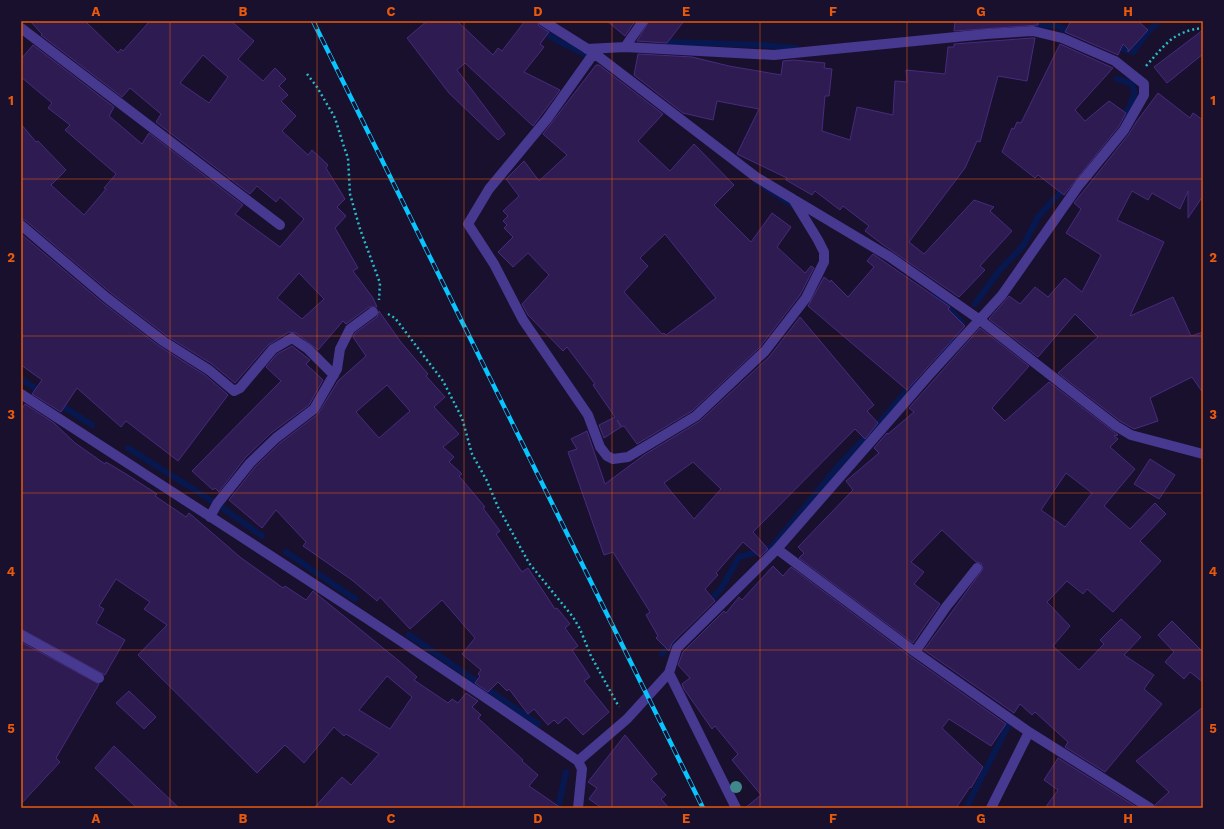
<svg xmlns="http://www.w3.org/2000/svg" width="1224" height="829" font-family="'Work Sans',sans-serif">
  <rect width="100%" height="100%" fill="#19102e"/>
  <g fill="none" stroke-linecap="round" stroke-linejoin="round">
    <path stroke="#071850" stroke-width="6" d="M529,21L558,41L593,58
      M1032,24L1057,26L1073,33
      M660,40L671,42L763,45L796,48
      M1114,46L1133,52L1147,33L1159,21
      M1117,79L1131,83L1135,93L1128,110L1122,118
      M757,182L796,207
      M934,294L962,322L955,338L940,353
      M975,304L999,271L1023,246L1038,217L1065,187
      M21,379L42,393
      M58,403L92,425
      M128,448L217,504L262,536
      M286,552L355,599
      M707,604L721,589L739,557L771,548L840,464L882,420L915,381
      M409,635L538,724
      M662,654L672,643
      M558,808L566,772
      M966,808L1010,722L1006,718"/>
  </g>
  <path fill="#2d1b51" stroke="#472b7e" fill-rule="evenodd" d="M30,21H85L118,53L121,49L123,51L150,21H231L254,41L238,59L263,81L275,68L286,79L279,86L288,95L281,101L296,116L282,131L308,155L312,150L328,165L326,168L345,199L337,207L346,216L335,228L358,268L353,271L373,298L377,307H369L346,324L343,321L318,350L296,333L289,332L268,345L235,383L212,364L167,336L111,293L25,220L21,219V124L36,142L38,141L66,170L51,185L84,215L106,189L104,188L116,174L65,130L70,125L48,108L52,103L21,77V59L33,45L114,107L109,116L142,144L149,133L243,205L235,214L280,247L304,219L280,197L276,202L257,186L250,194L156,122L161,114L130,88L122,97L41,35L42,34ZM203,55L228,77L209,103L180,83ZM299,273L324,299L302,319L277,298Z
    M427,21H457L493,55L498,48L502,51L525,21H537L539,26L549,32L540,44L544,47L524,72L560,90L533,126L465,63L457,70L505,134L498,140L449,93L407,38Z
    M607,21H635L625,36Z
    M649,21H684L667,43L637,41Z
    M955,21H1038V25L954,31Z
    M1071,21H1138L1148,30L1128,52V49L1123,44L1118,55L1065,32Z
    M1203,30V54L1167,83L1154,67Z
    M1032,38H1035L1027,81L998,76L980,142L977,141L965,168L909,242L924,254L974,200L994,207L990,211L1012,231L980,266L985,270L959,297L882,244L865,231L869,226L843,206L840,210L815,191L812,195L786,180L787,178L737,154L759,109L717,101L713,120L683,113L634,75L638,54L692,57L729,66L781,75L783,61L794,60L825,63L824,68L832,69L829,96H825L822,131L850,140L857,107L893,115L895,81L907,82L906,70L945,74L948,47H954V44Z
    M1060,44L1113,68L1075,110L1085,121L1109,101L1126,113L1119,126L1064,195L1038,175L1035,178L1002,152L1012,128L1014,129L1017,122L1021,123Z
    M596,65H599L663,114L638,141L670,171L694,144L734,185L714,205L751,242L772,213L791,227L777,247L805,273L811,266L814,268L800,295L760,347L692,411L637,444L624,426L622,427L617,420L621,427L604,438L599,425L615,417L593,385L595,384L567,347L563,351L528,315L522,304L549,275L528,253L513,267L498,252L513,237L504,228L507,225L503,221L508,216L503,211L519,196L506,179L524,161L539,181L567,155L543,134ZM665,234L716,298L666,335L664,333L662,334L624,292L648,266L640,258Z
    M1158,93L1190,118L1193,113L1203,120V196L1188,218V191L1180,209L1152,193L1148,200L1132,191L1117,220L1164,242L1130,316L1173,297L1191,336L1203,332V393L1192,377L1150,398L1158,421L1134,429L1120,421L1058,373L1098,337L1075,314L1038,357L989,319L1009,296L1020,304L1035,287L1048,297L1065,278L1082,292L1101,255L1066,233L1081,209L1074,203L1129,134L1137,121Z
    M21,234L103,303L159,346L205,375L228,395L178,461L126,421L121,427L77,388L61,412L32,394L42,380L21,365Z
    M873,254L950,307L948,309L965,326L907,390L808,306L824,277L830,282L831,280L848,297L874,267L867,261Z
    M379,311L400,341L428,374L426,376L445,397L434,407L459,434L443,447L454,457L449,462L462,474L459,476L485,507L483,508L500,531L496,534L522,572L528,568L555,609L557,608L570,624L565,628L578,646L572,650L590,677L584,681L609,712L583,735L566,717L558,724L554,720L548,725L534,709L528,714L509,689L507,691L498,682L488,692L475,683L480,676L478,674L481,670L462,654L475,638L442,600L410,629L380,597L377,601L352,580L303,546L306,542L276,510L262,528L229,500L255,467L280,443L318,414L338,381L366,356L353,337L355,333L377,317ZM387,385L410,411L379,438L356,412Z
    M800,317L874,405L867,411L878,423L865,439L855,429L753,532L768,549L760,557L743,542L716,573L718,575L705,589L715,601L672,643L669,651L656,638L658,636L646,615L650,612L613,552L604,555L568,452L577,449L571,439L587,431L605,484L644,455L700,421L770,356ZM693,462L721,489L694,519L664,483Z
    M980,328L1029,366L992,408L1005,421L1049,382L1118,435L1114,436L1118,439L1110,447L1135,469L1104,506L1130,529L1155,503L1166,514L1140,541L1161,561L1113,612L1087,589L1083,594L1067,581L1047,602L1070,626L1053,646L1079,670L1104,644L1100,640L1121,619L1141,637L1124,655L1154,675L1144,689L1162,704L1105,772L1065,747L1068,742L1035,712L1032,715L1020,704L1014,713L924,650L983,569L981,563L976,562L942,530L911,562L924,572L914,584L940,604L913,643L799,558L804,553L798,547L853,490L846,481L879,453L874,448L887,433L888,434L914,412L909,408ZM1066,473L1092,493L1065,527L1041,510Z
    M292,346L310,360L306,364L323,380L309,405L271,433L245,458L219,492L215,488L213,490L192,471L281,381L266,367L277,354Z
    M25,404L54,423L75,443L105,464L106,462L126,474L157,494L155,496L186,517L189,513L240,557L283,588L285,586L306,600L313,591L399,661L417,677L414,680L448,703L452,699L458,703L466,693L478,701L472,707L481,715L478,718L523,760L522,761L538,775L529,786L561,808H314L342,777L351,785L379,754L346,734L344,736L334,727L304,763L285,745L257,773L138,655L167,625L144,609L150,602L116,579L99,606L104,609L96,623L125,640L105,675L21,629V410ZM387,676L412,697L390,729L359,710Z
    M1150,459L1175,475L1159,499L1134,484Z
    M773,566L783,576L791,567L911,657L1006,724L991,746L949,719L942,728L983,767L971,788L970,787L956,808H745L761,795L732,760L738,754L715,726L712,729L684,689L682,684L690,678L678,665L683,652L724,611L726,613L739,597L742,600Z
    M1172,621L1203,652V682L1190,672L1184,679L1165,662L1174,652L1158,635Z
    M21,642L99,684L56,758L60,762L21,804Z
    M129,691L156,717L144,729L116,703Z
    M1203,707V808H1156L1155,805L1169,792L1136,761Z
    M625,735L657,774L651,779L666,795L661,799L669,808H602L589,799L597,788L588,782Z
    M114,746L179,808H137L95,768Z
    M1058,758L1138,808H1045L1058,790L1044,780Z"/>
  <g fill="none" stroke-linecap="round" stroke-linejoin="round">
    <path stroke="#28bcc8" stroke-width="2.5" stroke-dasharray="2 3" stroke-linecap="butt" d="M1146,66C1165,45 1173,31 1203,28
      M307,74L317,87L335,118L344,147L348,158L350,194L360,229L380,283L379,300
      M388,314L395,318L443,381L462,418L472,454L487,481L498,507L529,563L573,617L580,629L591,656L619,707"/>
    <path stroke="#473890" stroke-width="10" d="M543,21L594,53L756,177L890,257L980,320L1116,426L1131,435L1203,454
      M21,28L280,225
      M625,47L643,21
      M594,53L547,119L489,189L468,224L494,264L523,320L588,415L600,447L607,456L613,459L628,457L696,416L765,351L806,298L824,262V252L818,240L793,199
      M21,225L107,298L163,341L209,370L234,391L240,388L273,349L292,338L308,349L334,375
      M21,394C207,515 395,634 578,761L582,769L578,808
      M210,517L217,504L250,463L276,438L314,409L337,369L340,349L350,329L373,312
      M777,549L915,652L1029,732L1150,808
      M21,635L99,678
      M915,652L946,607L977,568
      M669,673L736,808
      M578,761L627,719L669,673L677,648L777,549L929,375L1002,295L1079,185L1124,130L1144,95V84L1115,61L1062,38L1033,31L986,34L774,55L625,47L587,49
      M991,808L1029,732"/>
    <g stroke="#09c5ff" stroke-width="4.5">
      <path id="rail" d="M313,21L703,808"/>
    </g>
    <use href="#rail" stroke="#19102e" stroke-width="3" stroke-dasharray="9" stroke-linecap="butt"/>
  </g>
  <circle fill="#40878c" cx="736" cy="787" r="6"/>
  <path fill="none" stroke="#e8590c" stroke-width="1" stroke-opacity="0.55" d="M170,21V808M317,21V808M464,21V808M612,21V808M760,21V808M907,21V808M1054,21V808M21,179H1203M21,336H1203M21,493H1203M21,650H1203"/>
  <rect width="1224" height="829" fill="none" stroke="#19102e" stroke-width="44"/>
  <rect x="22" y="22" width="1180" height="785" fill="none" stroke="#e8590c" stroke-width="1.5"/>
  <g font-size="13" text-anchor="middle" font-weight="bold" fill="#e8590c">
    <text x="96" y="16">A</text>
    <text x="243" y="16">B</text>
    <text x="391" y="16">C</text>
    <text x="538" y="16">D</text>
    <text x="686" y="16">E</text>
    <text x="833" y="16">F</text>
    <text x="981" y="16">G</text>
    <text x="1128" y="16">H</text>
    <text x="11" y="105">1</text>
    <text x="1213" y="105">1</text>
    <text x="11" y="262">2</text>
    <text x="1213" y="262">2</text>
    <text x="11" y="419">3</text>
    <text x="1213" y="419">3</text>
    <text x="11" y="576">4</text>
    <text x="1213" y="576">4</text>
    <text x="11" y="733">5</text>
    <text x="1213" y="733">5</text>
    <text x="96" y="823">A</text>
    <text x="243" y="823">B</text>
    <text x="391" y="823">C</text>
    <text x="538" y="823">D</text>
    <text x="686" y="823">E</text>
    <text x="833" y="823">F</text>
    <text x="981" y="823">G</text>
    <text x="1128" y="823">H</text>
  </g>
</svg>
